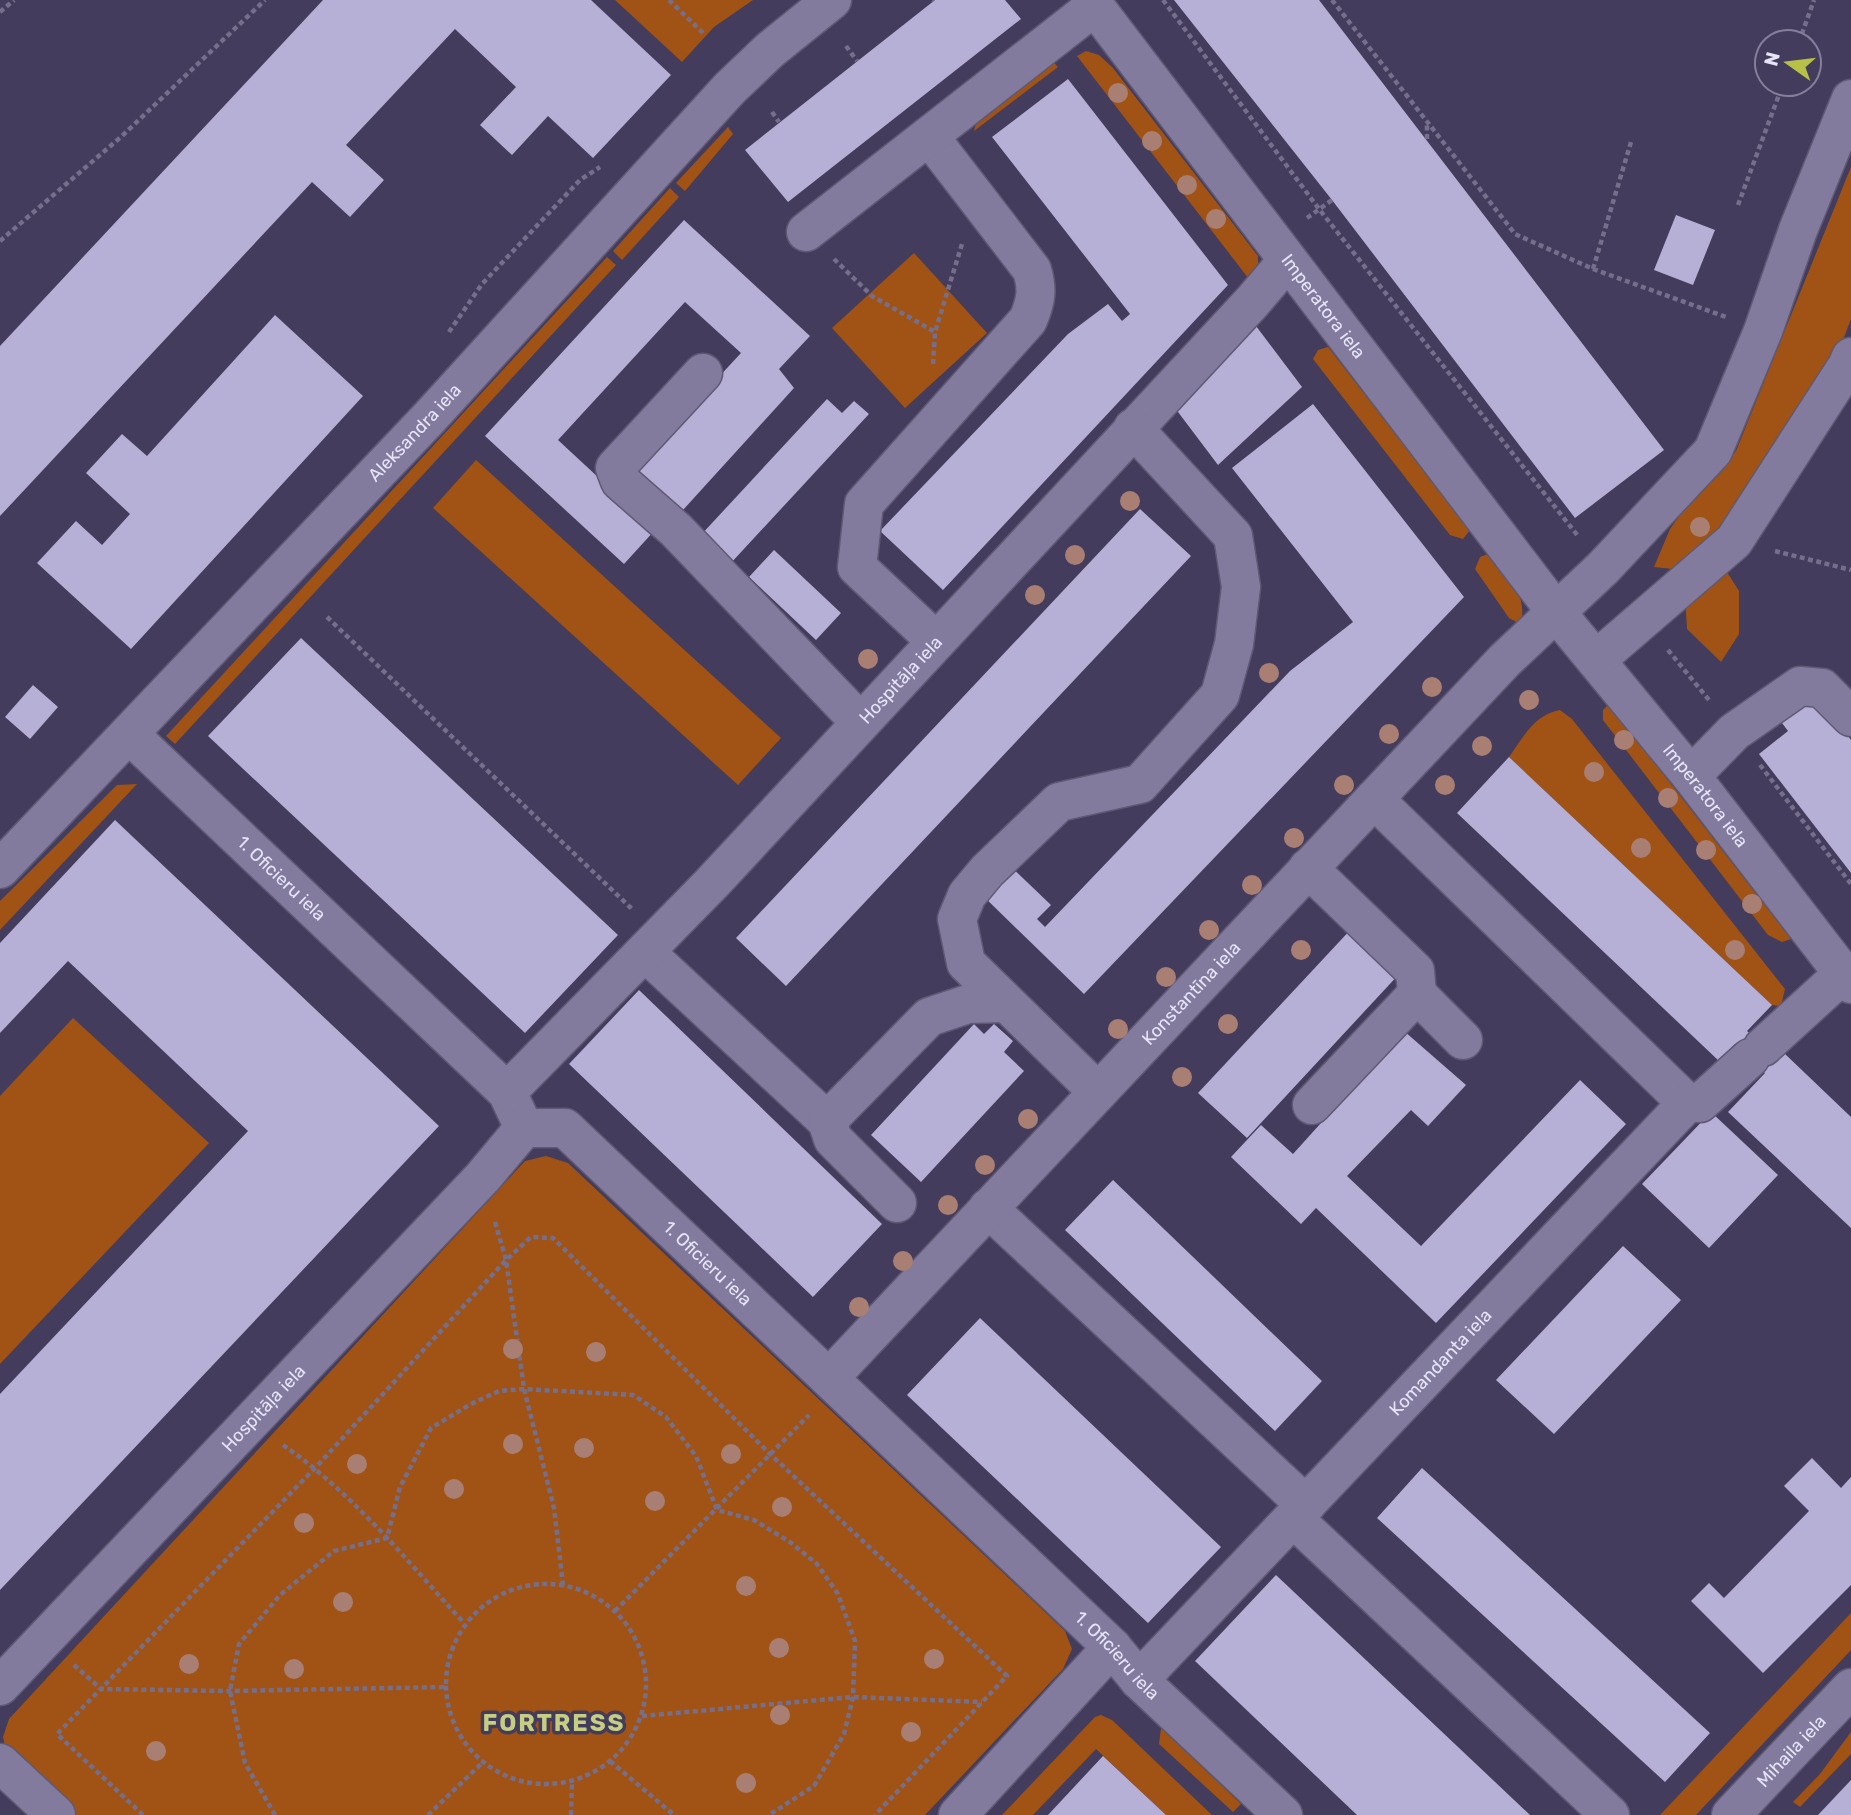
<svg xmlns="http://www.w3.org/2000/svg" width="1851" height="1815" font-family="Rubik,sans-serif">
  <rect width="100%" height="100%" fill="#433c5c"/>
  <path fill="#a05314" d="M615,0H753L714,27L682,62Z
    M1086,51L1099,55L1113,68L1258,256V270L1252,283L1077,56Z
    M1048,56L1058,67L974,131L978,116Z
    M728,127L733,134L685,191L676,183Z
    M1851,167V319L1835,361L1749,501L1682,570L1654,567L1670,529L1696,493L1736,451Z
    M670,188L679,197L622,260L613,251Z
    M914,253L987,333L905,408L832,328Z
    M607,257L616,265L175,744L166,736Z
    M1328,347L1470,530L1463,539L1450,535L1313,359L1318,350Z
    M476,460L781,738L738,785L433,508Z
    M1488,554C1505,575 1530,595 1520,624L1509,618L1475,569L1480,557Z
    M1722,564L1739,591V634L1721,662L1687,629L1685,596Z
    M1609,704L1791,939L1782,942L1768,935L1603,720V710Z
    M1560,710L1572,719L1785,989L1781,1006L1772,1005L1509,757C1524,736 1534,715 1560,710Z
    M137,784L0,930V901L117,785Z
    M73,1018L209,1143L0,1364V1096Z
    M546,1156L568,1163L1065,1631L1072,1649L1063,1669L925,1815H74L7,1754L3,1737L9,1719L525,1161Z
    M1851,1613V1650L1696,1815H1660Z
    M1101,1715L1112,1720L1212,1815H1166L1096,1749L1033,1815H1002L1095,1717Z
    M1161,1728L1241,1804L1233,1812L1159,1744Z
    M1851,1732V1754L1800,1807L1793,1802L1820,1774Z"/>
  <path fill="#b7b0d6" d="M323,0H591L671,75L593,158L548,116L512,155L480,125L516,87L455,29L346,145L384,180L350,217L312,182L0,516V346Z
    M935,0H1005L1021,19L788,202L745,150Z
    M1174,0H1319L1664,450L1575,518L1332,200Z
    M1068,79L1228,285L943,590L880,531L1068,334L1108,304L1122,321L1130,314L992,137Z
    M1676,215L1715,230L1693,285L1654,270Z
    M684,220L810,336L779,369L794,388L683,510L664,493L655,501L627,476L741,353L685,302L558,440L655,530L624,564L485,436Z
    M275,315L363,396L131,649L37,563L76,521L102,545L130,514L86,473L122,434L147,456Z
    M1256,326L1302,387L1218,465L1172,404Z
    M827,399L842,413L854,401L869,414L730,564L700,536Z
    M1313,404L1464,597L1084,994L979,892L1007,863L1051,905L1037,919L1045,927L1290,671L1353,622L1232,468Z
    M1140,509L1191,556L786,986L736,938Z
    M774,550L841,613L816,640L749,577Z
    M301,638L618,935L525,1033L208,736Z
    M33,685L58,707L30,739L5,717Z
    M1807,697L1824,704L1851,740V873L1759,754L1788,731L1779,719Z
    M1509,757L1772,1005L1747,1031L1777,1060L1784,1053L1851,1117V1228L1728,1112L1765,1073L1735,1044L1719,1061L1457,813Z
    M115,820L439,1126L0,1590V1394L248,1131L68,961L0,1033V943Z
    M1353,927L1401,972L1247,1138L1198,1093Z
    M639,990L882,1224L813,1297L569,1064Z
    M974,1024L984,1034L994,1024L1013,1041L1004,1052L1024,1071L921,1182L871,1135Z
    M1404,1031L1466,1085L1428,1126L1411,1110L1347,1176L1421,1246L1580,1080L1626,1124L1436,1323L1316,1208L1301,1224L1231,1157L1261,1125L1293,1154Z
    M1711,1112L1778,1175L1709,1248L1642,1184Z
    M1113,1180L1322,1381L1275,1431L1065,1230Z
    M1623,1246L1681,1300L1554,1434L1496,1380Z
    M980,1318L1221,1547L1148,1623L907,1395Z
    M1812,1458L1841,1488L1851,1477V1585L1763,1673L1691,1601L1709,1583L1724,1598L1809,1511L1784,1486Z
    M1422,1468L1710,1733L1665,1782L1377,1518Z
    M1276,1575L1530,1815H1357L1195,1661Z
    M1103,1756L1166,1815H1048Z
    M1851,1780V1815H1818Z"/>
  <g fill="none" stroke-linecap="round" stroke-linejoin="round">
    <g stroke="#5f5974" stroke-width="41">
      <g id="street">
        <path id="s1" d="M1090,0L1556,612L1691,776L1851,984"/>
        <path d="M929,136L1032,270C1038,290 1036,301 1028,320L864,504L857,567L936,641"/>
        <path d="M806,232L1095,6"/>
        <path d="M703,373L615,468L620,481L676,530L860,722"/>
        <path d="M1596,660L1734,541L1847,366L1851,357"/>
        <path id="s2" d="M129,734L507,1092L524,1128H565L1112,1647L1139,1680L1283,1815"/>
        <path d="M1691,776L1734,732L1800,686L1822,688L1851,717"/>
        <path d="M1374,799L1687,1103"/>
        <path d="M1308,868L1415,971L1417,994L1312,1105"/>
        <path id="s3" d="M0,869L430,417L730,88L770,50L832,0"/>
        <path d="M645,952L827,1121L929,1017L968,1004L1006,1003"/>
        <path d="M1417,994L1463,1040"/>
        <path d="M1763,1047L1843,974"/>
        <path id="s4" d="M507,1092L712,883L1253,301L1287,261"/>
        <path d="M1098,1092L966,963L957,919L967,895L987,871L1059,802L1140,784L1220,695L1234,644L1241,587L1233,536L1133,428"/>
        <path d="M827,1121L833,1139L897,1203"/>
        <path d="M988,1208L1306,1505"/>
        <path id="s5" d="M830,1377L1505,660L1603,568L1713,451L1763,331L1798,230L1851,99"/>
        <path d="M1293,1518L1610,1815"/>
        <path id="s6" d="M1139,1680L1687,1103H1700L1750,1058"/>
        <path id="s7" d="M0,1686L483,1177L524,1128"/>
        <path d="M0,1763L56,1815"/>
        <path d="M958,1815L1112,1647"/>
        <path id="s8" d="M1731,1815L1851,1688"/>
      </g>
    </g>
    <path stroke="#756f8c" stroke-width="4.5" stroke-dasharray="5 3.5" stroke-linecap="butt" d="M669,0L703,33
      M933,0L934,1
      M1163,0L1319,209L1578,536
      M1332,0L1515,234L1593,269L1726,317
      M0,12L14,0
      M1799,42L1814,0
      M846,46L857,61
      M772,112L779,122
      M1427,139V123
      M1738,205L1783,84
      M1307,218L1332,200
      M0,241L122,136L265,0
      M834,259L872,296L935,332
      M1593,269L1631,142
      M449,332L482,284L580,180L600,167
      M933,364L935,332L962,244
      M1775,551L1851,570
      M327,617L632,909
      M1668,650L1709,700
      M1760,765L1851,884
      M495,1222L506,1260L524,1389L554,1508L563,1585
      M283,1445C353,1493 407,1561 464,1623
      M446 1684a100 100 0 1 1 200 0a100 100 0 1 1-200 0Z
      M615,1611L809,1415
      M74,1665L101,1689L230,1691L446,1687
      M642,1716L853,1697L982,1702
      M610,1761L674,1815
      M143,1815L57,1734L316,1467L506,1260L531,1237L553,1238L770,1454L1007,1676L875,1815
      M275,1815L245,1763L230,1691L239,1644L280,1595L334,1551L387,1538L400,1487L431,1428L471,1404L499,1391L524,1389L633,1395L666,1417L696,1456L717,1510L754,1520L790,1542L817,1564L838,1594L855,1641L853,1697L844,1734L814,1786L769,1815
      M428,1815L482,1763
      M571,1815L572,1783"/>
    <use href="#street" stroke="#827b9e" stroke-width="38"/>
  </g>
  <g fill="#a97f74">
    <circle cx="1118" cy="93" r="10"/>
    <circle cx="1152" cy="141" r="10"/>
    <circle cx="1187" cy="185" r="10"/>
    <circle cx="1216" cy="219" r="10"/>
    <circle cx="1130" cy="501" r="10"/>
    <circle cx="1700" cy="527" r="10"/>
    <circle cx="1075" cy="555" r="10"/>
    <circle cx="1035" cy="595" r="10"/>
    <circle cx="868" cy="659" r="10"/>
    <circle cx="1269" cy="673" r="10"/>
    <circle cx="1432" cy="687" r="10"/>
    <circle cx="1529" cy="700" r="10"/>
    <circle cx="1389" cy="734" r="10"/>
    <circle cx="1624" cy="740" r="10"/>
    <circle cx="1482" cy="746" r="10"/>
    <circle cx="1594" cy="772" r="10"/>
    <circle cx="1344" cy="785" r="10"/>
    <circle cx="1445" cy="785" r="10"/>
    <circle cx="1668" cy="798" r="10"/>
    <circle cx="1294" cy="838" r="10"/>
    <circle cx="1641" cy="848" r="10"/>
    <circle cx="1706" cy="850" r="10"/>
    <circle cx="1252" cy="885" r="10"/>
    <circle cx="1752" cy="904" r="10"/>
    <circle cx="1209" cy="930" r="10"/>
    <circle cx="1301" cy="950" r="10"/>
    <circle cx="1735" cy="950" r="10"/>
    <circle cx="1166" cy="977" r="10"/>
    <circle cx="1228" cy="1024" r="10"/>
    <circle cx="1118" cy="1029" r="10"/>
    <circle cx="1182" cy="1077" r="10"/>
    <circle cx="1028" cy="1119" r="10"/>
    <circle cx="985" cy="1165" r="10"/>
    <circle cx="948" cy="1205" r="10"/>
    <circle cx="903" cy="1261" r="10"/>
    <circle cx="859" cy="1307" r="10"/>
    <circle cx="513" cy="1349" r="10"/>
    <circle cx="596" cy="1352" r="10"/>
    <circle cx="513" cy="1444" r="10"/>
    <circle cx="584" cy="1448" r="10"/>
    <circle cx="731" cy="1454" r="10"/>
    <circle cx="357" cy="1464" r="10"/>
    <circle cx="454" cy="1489" r="10"/>
    <circle cx="655" cy="1501" r="10"/>
    <circle cx="782" cy="1507" r="10"/>
    <circle cx="304" cy="1523" r="10"/>
    <circle cx="746" cy="1586" r="10"/>
    <circle cx="343" cy="1602" r="10"/>
    <circle cx="779" cy="1648" r="10"/>
    <circle cx="934" cy="1659" r="10"/>
    <circle cx="189" cy="1664" r="10"/>
    <circle cx="294" cy="1669" r="10"/>
    <circle cx="780" cy="1715" r="10"/>
    <circle cx="911" cy="1732" r="10"/>
    <circle cx="156" cy="1751" r="10"/>
    <circle cx="746" cy="1783" r="10"/>
  </g>
  <g text-anchor="middle" stroke-width="7" stroke-linejoin="round" paint-order="stroke">
    <g font-size="18" fill="#e7e4f8" stroke="#433c5c">
      <text dy="6" stroke="none"><textPath href="#s1" startOffset="385">Imperatora iela</textPath></text>
      <text dy="6" stroke="none"><textPath href="#s3" startOffset="602">Aleksandra iela</textPath></text>
      <text dy="6" stroke="none"><textPath href="#s4" startOffset="570">Hospitāļa iela</textPath></text>
      <text dy="6" stroke="none"><textPath href="#s1" startOffset="1006">Imperatora iela</textPath></text>
      <text dy="6" stroke="none"><textPath href="#s2" startOffset="210">1. Oficieru iela</textPath></text>
      <text dy="6" stroke="none"><textPath href="#s5" startOffset="527">Konstantīna iela</textPath></text>
      <text dy="6" stroke="none"><textPath href="#s2" startOffset="798">1. Oficieru iela</textPath></text>
      <text dy="6" stroke="none"><textPath href="#s6" startOffset="438">Komandanta iela</textPath></text>
      <text dy="6" stroke="none"><textPath href="#s7" startOffset="383">Hospitāļa iela</textPath></text>
      <text dy="6" stroke="none"><textPath href="#s2" startOffset="1365">1. Oficieru iela</textPath></text>
      <text dy="6" stroke="none"><textPath href="#s8" startOffset="88">Mihaila iela</textPath></text>
    </g>
    <g font-size="24" font-weight="bold" letter-spacing="2" fill="#c6ce81" stroke="#433c5c">
      <text x="554" y="1731">FORTRESS</text>
    </g>
  </g>
  <g transform="translate(1788 63) rotate(284)"><circle r="33" fill="#433c5c" stroke="#857f9a" stroke-width="2"/>
  <path d="M0-5L12 26L0 18L-12 26Z" fill="#b8c147"/>
  <text y="-10" font-size="19" font-weight="bold" text-anchor="middle" fill="#e7e4f8">N</text>
  </g>
</svg>
